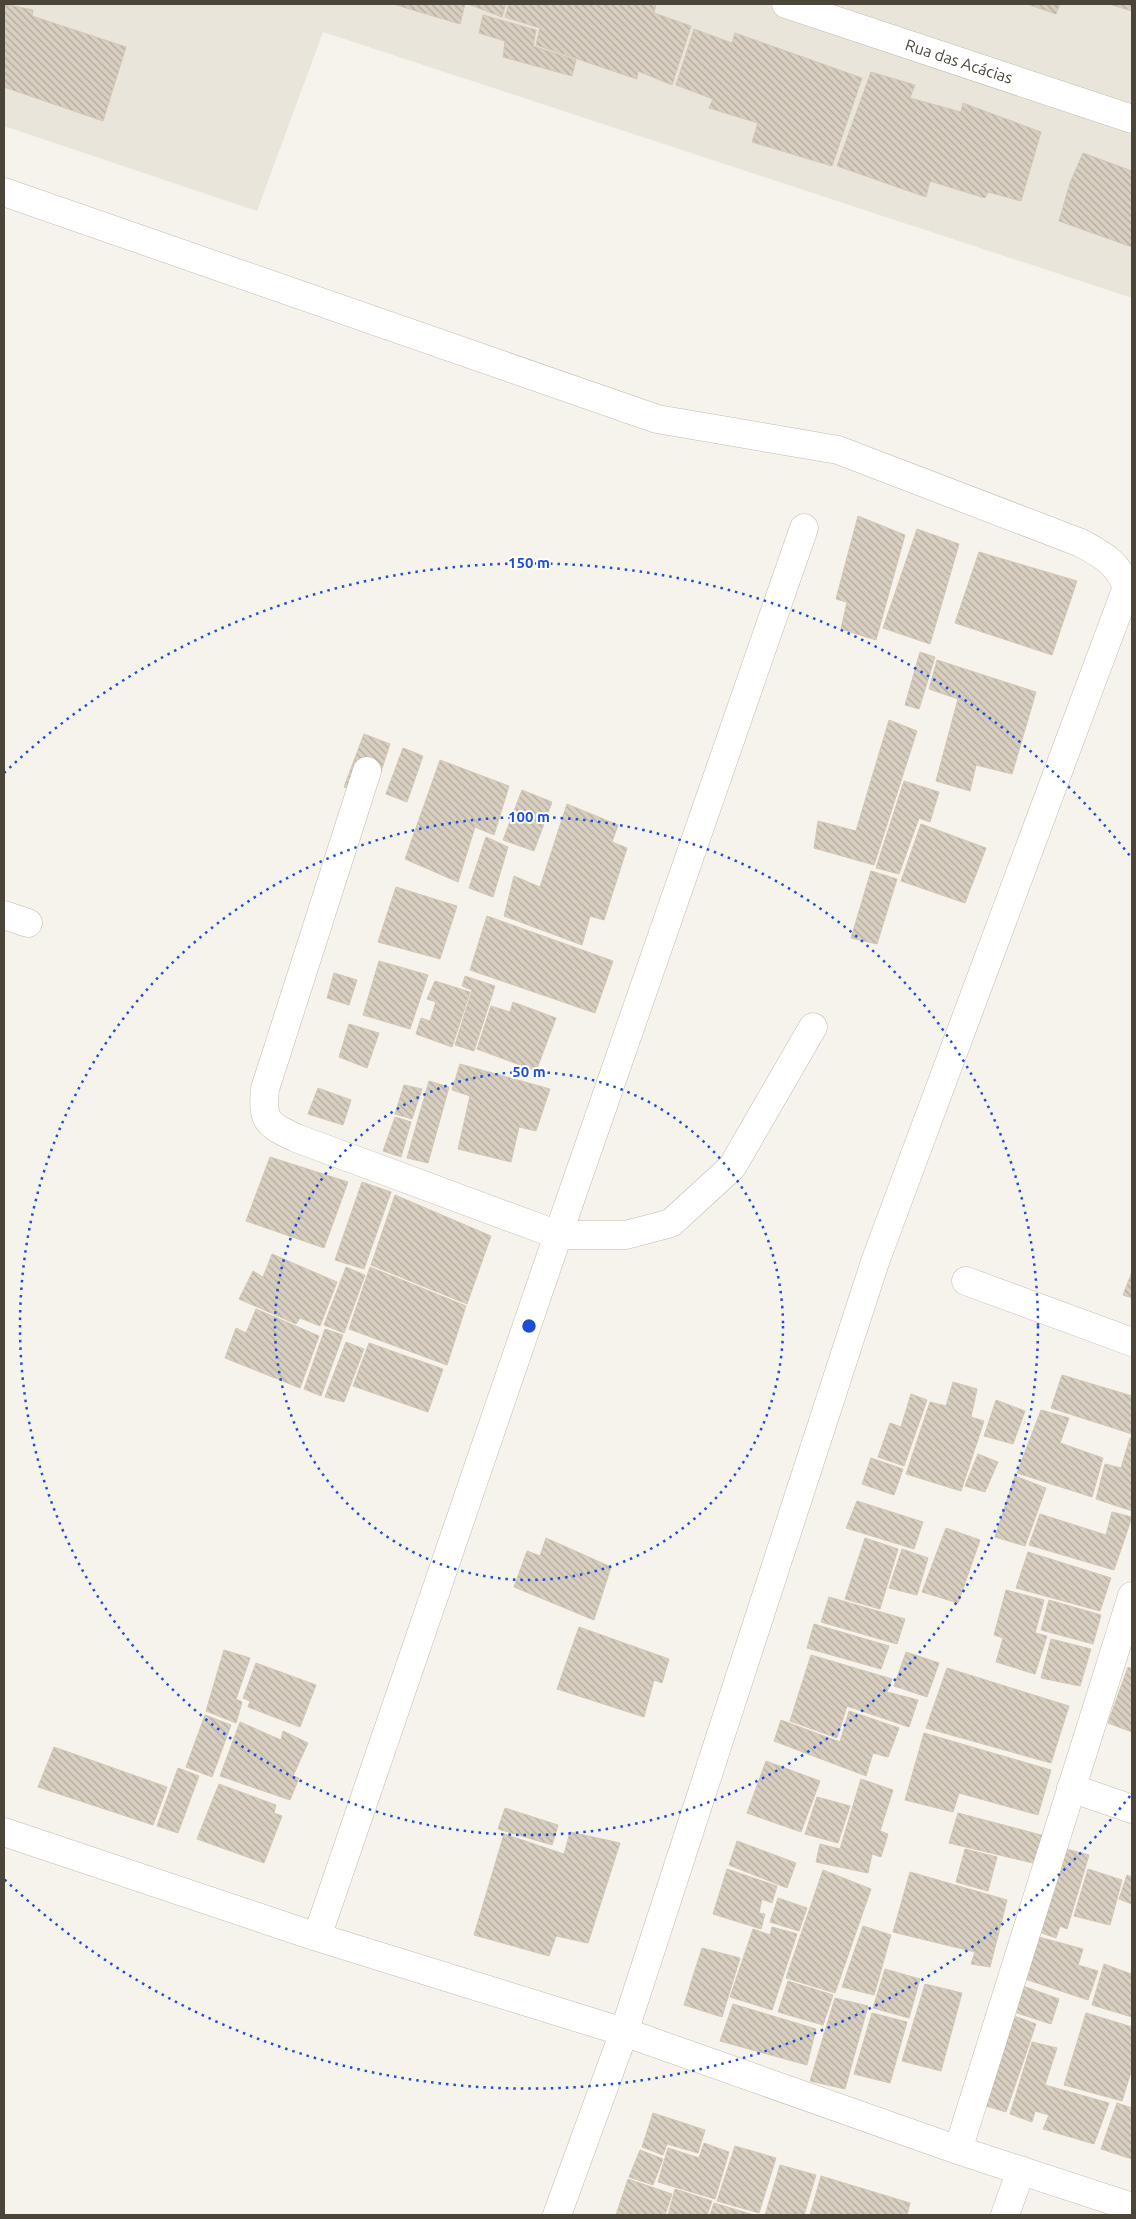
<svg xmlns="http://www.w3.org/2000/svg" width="1136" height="2219" font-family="Ubuntu,sans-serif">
  <defs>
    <pattern id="building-back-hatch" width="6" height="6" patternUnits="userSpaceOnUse" patternTransform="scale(1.25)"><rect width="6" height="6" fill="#d8cfc1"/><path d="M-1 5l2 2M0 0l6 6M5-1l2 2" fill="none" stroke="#b1aa9e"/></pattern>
  </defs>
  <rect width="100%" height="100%" fill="#f6f3ec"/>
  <path fill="#eae5da" d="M4,4H1132V298L323,32L257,211L4,126Z"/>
  <path fill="url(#building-back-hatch)" stroke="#d3c7b4" d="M4,4L33,10L32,16L126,47L103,121L4,87Z
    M393,4H465L460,24Z
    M468,4H506L502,17Z
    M509,4H656L654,13L691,26L672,85L638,71L637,79L536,45L540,28L505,17Z
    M1027,4H1060L1056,14Z
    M1109,4H1132V11Z
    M483,15L536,30L533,46L576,60L572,76L503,57L505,41L479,33Z
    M694,29L732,43L735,33L862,78L832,166L752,142L758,123L709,108L713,99L676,85Z
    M871,72L915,85L910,98L961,112L963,103L1041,132L1021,201L988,192L985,198L930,181L926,197L837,166Z
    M1083,153L1132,171V247L1059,221L1070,183Z
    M858,516L905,535L876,640L841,629L847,602L836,599Z
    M917,529L959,544L930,644L883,628Z
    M979,552L1077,581L1052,655L955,623Z
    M920,652L935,657L919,709L905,705Z
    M937,660L1036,692L1012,774L976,765L970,791L936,781L958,699L929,689Z
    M889,720L917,731L874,865L814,848L818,821L856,831Z
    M364,734L390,744L373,796L344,787Z
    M403,748L423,756L407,802L386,794Z
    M440,760L509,786L494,835L475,827L458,882L405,859Z
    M904,781L939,792L930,822L919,818L899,874L876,868Z
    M522,790L552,802L534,851L503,840Z
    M567,804L618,825L612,842L627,848L604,920L590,916L582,945L504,916L514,876L540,887Z
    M921,824L986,848L965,903L901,881Z
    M486,837L508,847L493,897L469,888Z
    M871,871L897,879L877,944L851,938Z
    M396,887L457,906L440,959L378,942Z
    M487,916L613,961L595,1013L470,970Z
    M379,961L428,975L410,1029L363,1015Z
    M334,973L357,980L349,1005L327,998Z
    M465,976L495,986L474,1051L455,1045L472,990L462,986Z
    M435,981L470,992L452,1047L416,1034L421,1018L430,1021L436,1002L427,999Z
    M513,1002L556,1018L536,1071L477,1049L491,1006L510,1012Z
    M349,1024L379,1033L367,1068L339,1057Z
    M460,1064L550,1089L536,1131L519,1127L511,1162L458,1149L470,1096L452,1090Z
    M429,1081L449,1087L428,1163L407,1158Z
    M404,1085L422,1089L412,1119L395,1114Z
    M318,1088L351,1100L343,1125L308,1114Z
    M395,1117L411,1122L401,1157L383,1151Z
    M270,1157L348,1182L324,1248L246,1221Z
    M362,1182L391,1192L364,1269L335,1260Z
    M395,1195L491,1236L467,1304L371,1265Z
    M272,1254L337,1282L320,1326L300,1318L296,1324L239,1299L253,1271L263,1277Z
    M346,1267L365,1275L344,1333L324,1325Z
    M370,1267L466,1306L447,1365L349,1329Z
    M1132,1272V1298L1123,1295Z
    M256,1309L319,1336L300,1388L225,1358L236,1328L246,1333Z
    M325,1329L343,1335L321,1396L304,1389Z
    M346,1342L364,1349L344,1402L325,1397Z
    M369,1343L443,1369L428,1412L353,1386Z
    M1062,1375L1132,1396V1434L1051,1408Z
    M953,1382L977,1389L971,1417L984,1421L961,1491L906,1474L930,1402L946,1406Z
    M911,1394L927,1400L904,1466L878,1457L890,1423L901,1427Z
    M996,1400L1025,1411L1013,1444L984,1436Z
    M1041,1410L1069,1418L1060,1443L1103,1458L1092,1497L1017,1473Z
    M1130,1438L1132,1439V1511L1096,1499L1105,1464L1121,1468Z
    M978,1454L998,1462L985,1492L965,1486Z
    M871,1458L903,1469L894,1495L862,1484Z
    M1015,1476L1046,1488L1025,1546L995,1537Z
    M857,1501L923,1522L914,1549L846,1528Z
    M1112,1512L1132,1517L1114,1570L1029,1545L1040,1514L1106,1535Z
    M946,1528L980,1540L958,1603L922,1592Z
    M546,1538L611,1567L594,1620L514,1587L527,1551L540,1556Z
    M865,1538L898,1549L880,1609L845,1599Z
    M902,1549L928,1558L917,1595L889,1588Z
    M1028,1552L1111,1578L1100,1611L1016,1588Z
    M1006,1590L1044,1600L1035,1633L1047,1636L1035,1674L996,1662L1003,1638L994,1635Z
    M829,1597L905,1619L897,1644L821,1622Z
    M1049,1600L1101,1615L1093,1644L1041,1630Z
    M814,1624L889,1646L881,1669L807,1648Z
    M579,1627L669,1659L662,1683L654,1680L644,1717L557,1689Z
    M1051,1639L1091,1649L1080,1686L1041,1678Z
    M224,1650L250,1658L236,1699L242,1702L236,1723L206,1711Z
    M906,1652L939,1663L927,1697L894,1686Z
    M811,1655L892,1679L887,1692L918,1700L909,1727L847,1706L837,1738L790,1721Z
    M256,1663L316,1685L300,1727L248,1707L250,1701L243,1698Z
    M1128,1667L1132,1669V1732L1108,1723Z
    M947,1668L1069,1706L1051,1763L926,1728Z
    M849,1711L899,1728L888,1757L873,1753L866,1776L774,1741L781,1720L840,1742Z
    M205,1715L231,1725L212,1777L186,1767Z
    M240,1722L281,1740L283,1731L308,1743L293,1776L299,1778L290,1800L220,1776Z
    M924,1733L1051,1770L1038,1815L959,1793L953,1812L905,1800Z
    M54,1747L167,1787L153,1825L38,1787Z
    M766,1761L820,1781L801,1832L747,1813Z
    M178,1768L199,1776L178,1833L157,1826Z
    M861,1779L893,1790L880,1831L888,1834L881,1857L872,1854L868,1873L816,1862L820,1844L840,1849Z
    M219,1784L276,1805L274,1813L282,1816L264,1863L197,1839Z
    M817,1797L850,1806L838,1843L805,1834Z
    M505,1808L558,1825L552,1845L498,1829Z
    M958,1813L1045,1836L1037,1864L949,1843Z
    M570,1832L620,1843L588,1943L556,1936L549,1956L474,1935L504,1834L564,1854Z
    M737,1841L796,1863L787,1888L729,1865Z
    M965,1849L997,1857L988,1891L956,1882Z
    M1066,1849L1089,1855L1067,1929L1060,1926L1056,1938L1039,1932Z
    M727,1869L777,1886L772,1903L762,1899L759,1913L765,1914L761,1929L713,1914Z
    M1088,1869L1122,1880L1110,1925L1074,1916Z
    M823,1870L871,1889L835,1993L786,1978Z
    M910,1872L1007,1900L990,1967L971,1964L975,1952L893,1932Z
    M1127,1875L1132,1877V1904L1119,1899Z
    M778,1898L807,1908L799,1931L770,1922Z
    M863,1926L891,1935L874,1995L842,1987Z
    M772,1927L797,1934L772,2010L730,1997L753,1929L770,1935Z
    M1035,1936L1083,1949L1078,1965L1098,1971L1088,2000L1022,1978Z
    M702,1948L740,1958L722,2017L684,2005Z
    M1104,1964L1131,1974L1132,1968V2017L1092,2005Z
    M885,1969L920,1979L909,2018L873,2008Z
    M788,1981L833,1995L823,2025L778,2012Z
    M925,1984L962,1993L941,2071L902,2061Z
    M1023,1986L1059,1999L1051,2024L1014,2012Z
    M835,1998L868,2006L845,2089L810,2081Z
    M733,2004L816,2029L807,2065L720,2041Z
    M872,2013L907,2022L890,2083L854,2074Z
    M1086,2013L1132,2027V2069L1122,2101L1064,2085Z
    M1012,2015L1036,2024L1006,2112L983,2105Z
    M1032,2042L1057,2048L1045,2085L1109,2103L1094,2144L1043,2129L1049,2115L1035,2111L1032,2122L1010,2114Z
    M1117,2103L1132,2108V2159L1101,2149Z
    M653,2113L705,2130L698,2153L667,2144L663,2155L642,2147Z
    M704,2143L729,2152L715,2199L658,2182L668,2148L699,2158Z
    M735,2146L776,2158L759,2213L717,2201Z
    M640,2150L663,2159L653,2185L629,2177Z
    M780,2165L816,2175L804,2215H765Z
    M821,2176L910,2203L907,2215H810Z
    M628,2179L672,2194L665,2215H616Z
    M675,2189L712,2201L707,2215H668Z
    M714,2203L754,2215H710Z"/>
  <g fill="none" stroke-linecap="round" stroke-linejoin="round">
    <g stroke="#c2bbae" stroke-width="29">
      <path id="street" d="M786,4L1132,119
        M4,192L657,419L838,450L1081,543C1104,556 1116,561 1127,587L876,1259L624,2032L557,2215
        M367,771L265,1089C262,1122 267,1124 296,1138L558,1235L804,528
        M4,915L28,923
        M966,1281L1132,1342
        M1071,1788L1132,1809
        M4,1832L317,1937L624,2032L958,2150L1132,2207
        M317,1937L558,1235H626L671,1223L732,1167L813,1027
        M958,2150L1132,1596
        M1005,2215L1021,2170"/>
    </g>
    <use href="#street" stroke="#fff" stroke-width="28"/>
  </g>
  <g fill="none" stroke="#1d4ed8" stroke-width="2.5" stroke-dasharray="2.5 5">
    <circle cx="529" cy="1326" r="254"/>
    <circle cx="529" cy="1326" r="509"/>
    <path d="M1130 1796A763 763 0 0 1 4 1879M4 773A763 763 0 0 1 1130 856"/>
  </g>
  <g text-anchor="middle" stroke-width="4" stroke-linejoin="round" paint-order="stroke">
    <g font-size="16" fill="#4b4439" stroke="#fff">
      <text transform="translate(959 61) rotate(18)" y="6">Rua das Acácias</text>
    </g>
  </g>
  <circle cx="529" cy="1326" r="8" fill="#1d4ed8" stroke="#fff" stroke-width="2.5"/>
  <g font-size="15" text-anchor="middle" font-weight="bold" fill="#1d4ed8" stroke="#fff" stroke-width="4" stroke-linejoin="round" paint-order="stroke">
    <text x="529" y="568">150 m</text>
    <text x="529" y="822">100 m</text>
    <text x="529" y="1077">50 m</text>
  </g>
  <rect width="1136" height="2219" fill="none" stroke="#4b4439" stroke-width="10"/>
</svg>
